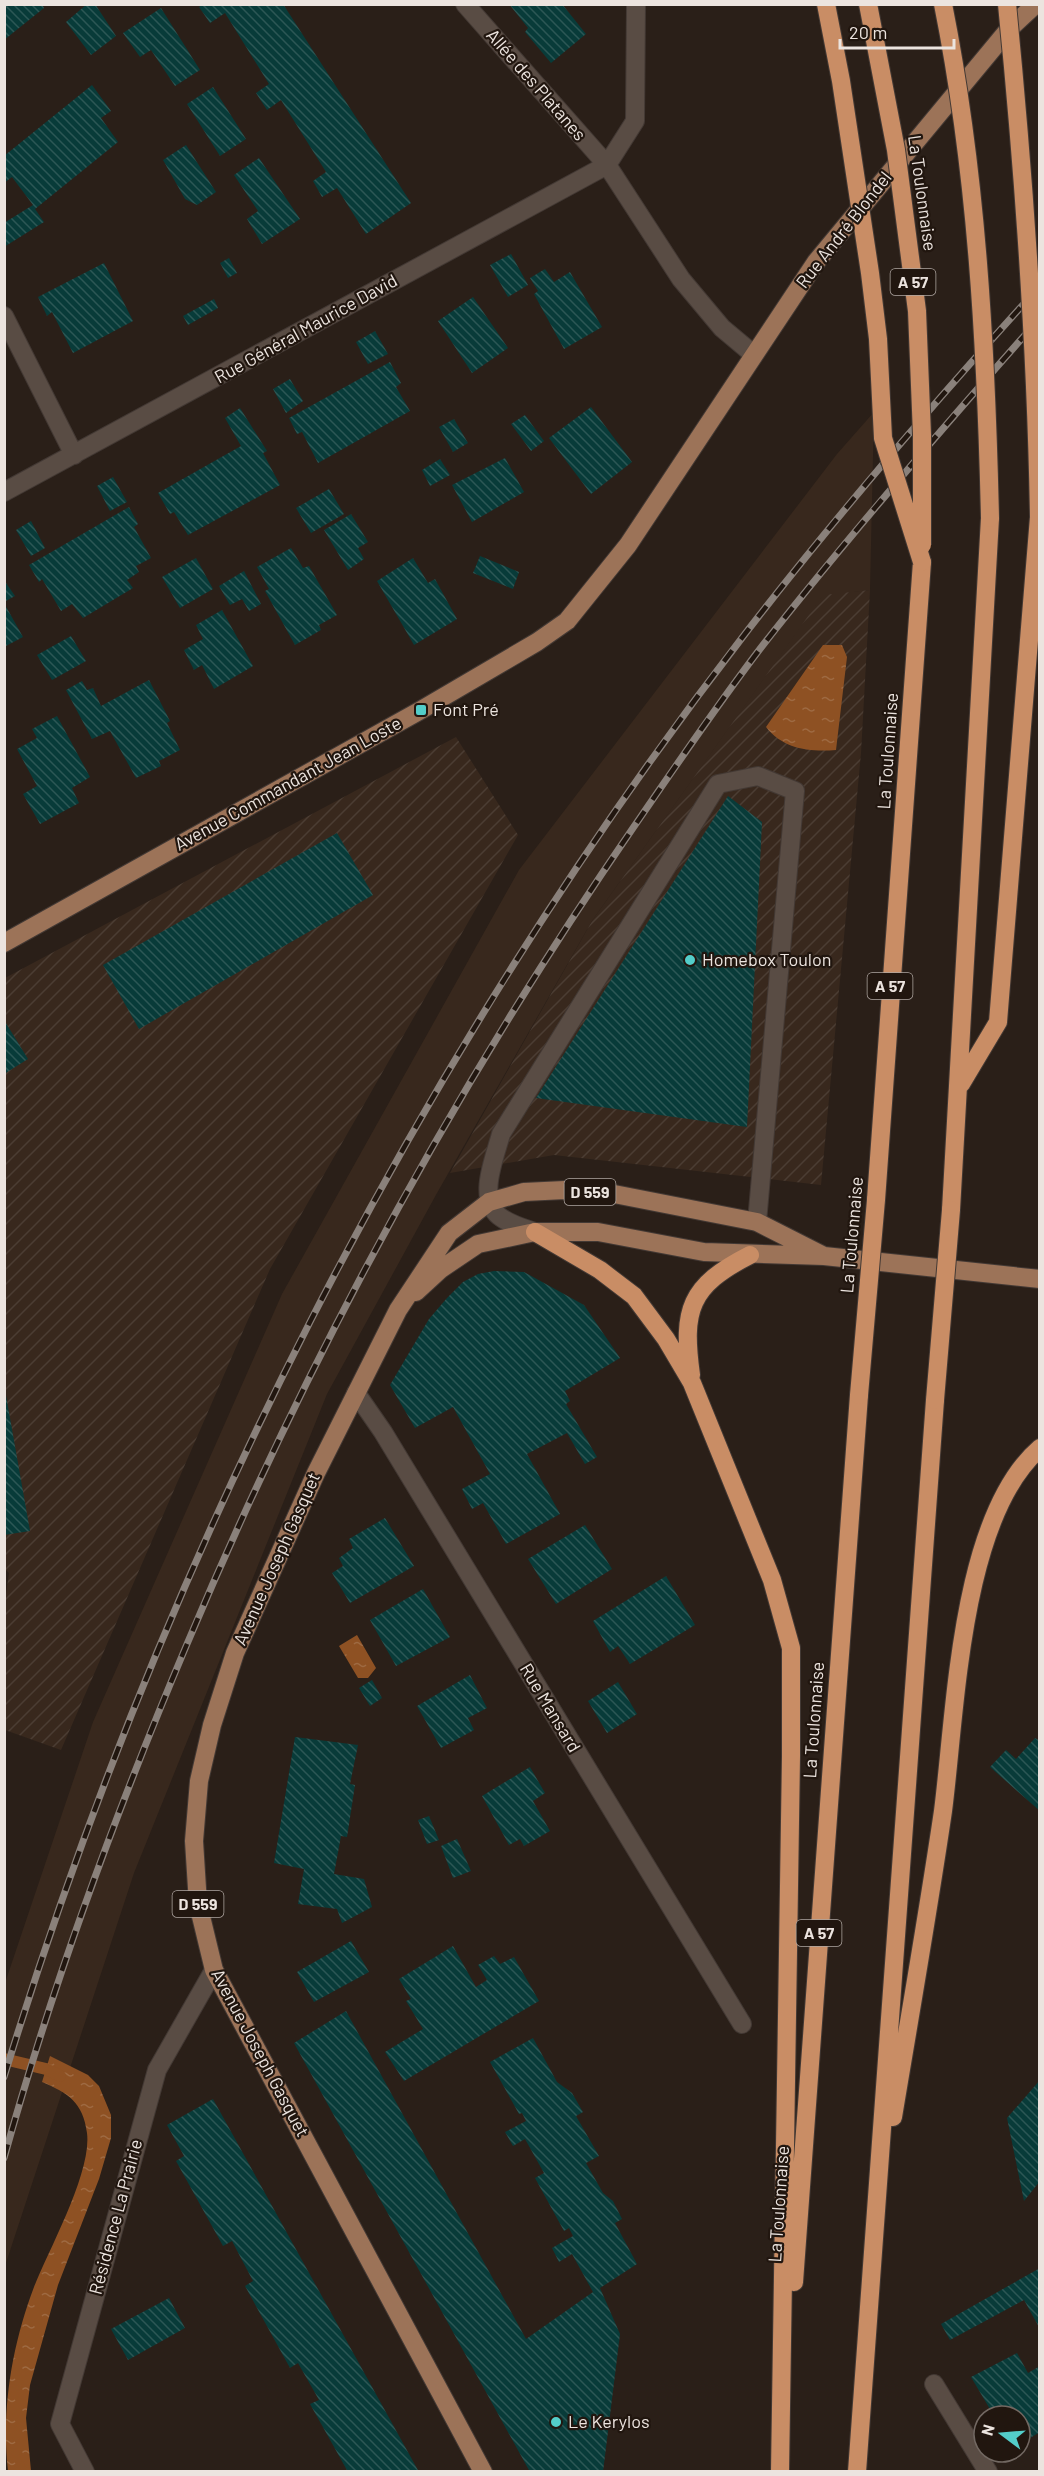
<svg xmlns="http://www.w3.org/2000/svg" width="1044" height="2476" font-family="Barlow,sans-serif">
  <defs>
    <pattern id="industrial-furrows" width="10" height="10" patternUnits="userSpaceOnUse" patternTransform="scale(1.5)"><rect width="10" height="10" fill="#38281d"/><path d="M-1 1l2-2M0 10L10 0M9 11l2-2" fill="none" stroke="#4b3d33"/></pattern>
    <pattern id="water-ripples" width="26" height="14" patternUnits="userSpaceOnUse" patternTransform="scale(1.5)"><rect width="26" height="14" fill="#8e5123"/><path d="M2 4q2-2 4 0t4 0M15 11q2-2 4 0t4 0" fill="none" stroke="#9e6a42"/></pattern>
    <pattern id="building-back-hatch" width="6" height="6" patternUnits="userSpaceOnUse" patternTransform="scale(1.5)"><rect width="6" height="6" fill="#083b39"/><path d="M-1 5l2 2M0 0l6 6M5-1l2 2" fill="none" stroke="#2c5755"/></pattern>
  </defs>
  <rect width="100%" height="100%" fill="#2a1f18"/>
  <path fill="#38281d" d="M874,412L870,590L823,596L592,921L437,1193L327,1394L134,1873L5,2266V1983L93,1722L282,1294L519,870L837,454Z"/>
  <path fill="url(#industrial-furrows)" d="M870,590L861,753L821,1185L554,1155L450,1173L592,921L823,595Z
    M456,737L518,835L270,1269L61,1750L5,1730L4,1608L9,1573L4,1568L5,978Z"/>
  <path fill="url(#water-ripples)" d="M823,645H842L847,657L836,750C809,752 783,749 766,727Z
    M357,1635L376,1668L368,1678H358L339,1646Z
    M50,2056L88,2075L99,2086L111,2115V2138L99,2179L58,2285L30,2385L26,2418L31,2471H8C1,2410 12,2345 34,2287C49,2249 92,2172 87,2133C83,2102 68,2093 42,2082Z"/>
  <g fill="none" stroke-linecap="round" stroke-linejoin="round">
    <path stroke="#8e5123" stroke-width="12" d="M4,2059L46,2069L60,2076"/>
  </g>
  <path fill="url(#building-back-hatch)" d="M4,4H42L44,8L4,40Z
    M87,4H95L116,36L91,55L66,22Z
    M203,4H283L411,203L366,234L337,188L322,197L313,181L326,172L281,100L267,110L256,93L269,84L225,13L210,23L199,7Z
    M509,4H562L586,34L551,63L525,32L528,28Z
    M161,8L200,70L175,86L151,50L140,57L123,33Z
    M92,85L111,111L101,118L118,142L35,209L44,222L4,247V223L33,205L12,177L4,183V156Z
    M213,87L246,139L220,156L187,104Z
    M186,145L216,192L197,205L185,199L163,160Z
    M259,158L300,219L262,244L247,219L258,211L234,175Z
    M511,254L528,285L508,297L490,265Z
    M229,258L237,273L228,278L220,263Z
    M104,263L133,321L73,353L52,312L47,316L38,297Z
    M545,269L554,282L570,272L602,327L564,349L534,294L538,291L530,278Z
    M473,297L508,348L472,373L438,321Z
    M214,299L218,308L188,325L183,316Z
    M375,331L388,354L368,364L356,342Z
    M390,362L401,383L396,387L410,411L318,463L302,432L297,434L289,418Z
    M290,379L303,401L286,413L273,389Z
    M591,407L632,462L591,494L549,438Z
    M240,408L267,451L263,453L280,485L188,535L174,512L170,514L158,493L241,446L225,418Z
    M525,415L544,441L531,451L511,424Z
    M454,419L468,443L453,452L439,427Z
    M505,458L524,492L472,522L452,485Z
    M440,459L450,475L430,486L422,470Z
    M113,477L127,502L110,511L97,486Z
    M329,489L344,514L311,533L296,508Z
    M129,507L138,524L134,527L151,558L136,566L139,572L127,580L133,588L83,618L72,604L61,611L42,579L39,582L29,565Z
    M351,514L368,542L358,548L364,559L348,570L324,530Z
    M31,521L45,548L31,556L16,530Z
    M291,548L303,568L309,566L337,615L319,625L321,630L295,645L265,591L269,589L257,567Z
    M480,556L519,572L513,589L473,573Z
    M196,558L213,589L180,608L162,577Z
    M413,558L428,583L435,579L457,619L414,645L377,581Z
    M244,571L261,604L249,611L242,599L230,605L219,586Z
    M4,580L15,596L4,602Z
    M4,603L23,637L4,647Z
    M222,610L253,666L214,689L202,665L194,670L184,650L203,639L196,625Z
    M71,636L86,661L52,680L37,655Z
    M149,680L170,721L167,723L180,750L159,761L161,766L136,778L110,731L92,739L66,690L82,681L87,690L93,688L101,706Z
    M57,716L90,777L72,788L79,803L40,824L23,794L37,786L17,749L37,738L32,729Z
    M728,796L762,822L747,1127L536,1098Z
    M337,833L373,895L139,1029L103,965Z
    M4,1020L28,1059L4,1074Z
    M494,1271L524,1272L584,1305L620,1358L565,1391L570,1401L566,1404L597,1457L585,1464L567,1433L527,1454L560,1514L506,1544L483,1503L472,1509L462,1489L490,1474L453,1407L415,1428L390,1385L429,1319L447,1298L463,1282L478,1274Z
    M4,1384L30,1531L4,1535Z
    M385,1518L414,1566L350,1603L332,1573L343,1566L339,1558L353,1548L349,1539Z
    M585,1525L612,1569L556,1604L528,1559Z
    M666,1576L695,1625L630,1664L618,1646L610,1652L593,1621Z
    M423,1589L450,1637L396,1666L370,1620Z
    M470,1675L487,1708L468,1718L474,1730L441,1748L417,1706Z
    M372,1680L382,1698L370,1706L359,1688Z
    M618,1682L637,1714L607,1733L588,1701Z
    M295,1737L358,1745L350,1784L355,1785L347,1837L341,1836L334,1874L364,1879L372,1907L342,1923L337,1909L298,1904L304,1869L274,1863Z
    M1035,1738L1040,1741V1811L990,1767L1006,1750L1016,1759Z
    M530,1767L545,1793L533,1801L550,1831L524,1846L520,1839L509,1845L482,1796Z
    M429,1816L439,1840L427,1844L418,1820Z
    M457,1839L471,1871L453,1878L441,1846Z
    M351,1941L369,1972L314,2002L297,1972Z
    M453,1946L476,1987L487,1980L478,1965L494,1956L500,1964L514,1957L539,2001L404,2081L385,2052L423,2029L406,2001L411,1999L399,1979Z
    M346,2011L526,2339L593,2292L572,2254L559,2262L552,2248L573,2236L569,2228L564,2231L535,2178L544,2173L525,2139L513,2146L505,2132L526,2121L522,2113L519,2114L490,2062L533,2038L557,2082L572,2093L583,2112L576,2116L599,2156L586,2163L603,2193L613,2201L622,2219L615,2223L637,2264L600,2288L620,2334L603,2472H530L294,2043Z
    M1040,2080V2181L1024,2201L1007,2118Z
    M213,2099L419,2472H348L310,2404L319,2400L298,2363L290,2368L245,2286L253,2281L232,2241L223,2246L176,2161L184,2156L167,2125Z
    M1040,2268V2329L1024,2300L950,2340L941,2324Z
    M169,2298L185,2328L128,2360L111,2329Z
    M1017,2353L1028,2373L1040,2366V2432L1020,2444V2416H994L971,2377Z"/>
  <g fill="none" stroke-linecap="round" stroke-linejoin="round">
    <g stroke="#433934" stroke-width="20">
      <path id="minor" d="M465,4L607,165L681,279L722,328L753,354
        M4,316L74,455
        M4,492L607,165L635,121L636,4
        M535,1232C523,1228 509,1224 499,1216C477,1198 495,1157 501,1134L718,784L758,776L795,791L757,1222
        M356,1393L383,1432L742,2024
        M934,2384L988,2472
        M85,2472L60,2424L157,2070L214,1970"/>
    </g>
    <g stroke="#433934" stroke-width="20">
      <path id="major" d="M4,943L421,710L537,642L567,621L628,545L816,262L1009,29L1036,4
        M416,1292L441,1269L478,1244L535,1232H598L704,1252L824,1256L1040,1279
        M483,2472L214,1970L198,1904L194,1841L199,1781L212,1725L235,1653L316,1473L398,1310L449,1233L489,1202L524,1192L565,1190L609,1193L757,1222L824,1256"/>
    </g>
    <g stroke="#433934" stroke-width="20">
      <path id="highway" d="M961,1084L998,1022L1039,517
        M876,1200L922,562
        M951,1210L990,518
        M535,1232L600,1270L634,1296L666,1339L692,1383L772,1580L791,1648V1756L780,2472
        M691,1375C682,1310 689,1286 750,1255
        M893,2117C910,2015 928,1913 943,1811C956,1711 960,1517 1040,1448
        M794,2282L859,1395
        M857,2472L935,1400"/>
    </g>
    <use href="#minor" stroke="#594c44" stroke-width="18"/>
    <use href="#major" stroke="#9c7358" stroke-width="18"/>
    <use href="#highway" stroke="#c98d65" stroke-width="18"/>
    <g stroke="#8a817b" stroke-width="7">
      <path id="rail" d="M4,2077C162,1560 417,1057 748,630C840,511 939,397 1040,286
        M4,2158C53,1982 116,1812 187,1644C308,1357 456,1085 633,828C675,767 717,705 763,645C851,533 945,425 1040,318"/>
    </g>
    <use href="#rail" stroke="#21160f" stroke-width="4.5" stroke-dasharray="14" stroke-linecap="butt"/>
    <g stroke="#433934" stroke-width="20" stroke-linecap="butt">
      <path id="highway-bridge" d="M826,4L841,81L870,273L878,339L883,438L922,562
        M868,4L896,150L917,311L922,435V545
        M943,4C977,174 986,346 990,518
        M1007,4C1024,175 1036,345 1039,517
        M859,1395L876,1200
        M935,1400L951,1210"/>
    </g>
    <use href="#highway-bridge" stroke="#c98d65" stroke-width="18"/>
  </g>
  <g fill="#53cdc9" stroke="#21160f" stroke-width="2">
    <rect x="415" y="704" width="12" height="12" rx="3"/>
    <circle cx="690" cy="960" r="6"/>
    <circle cx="556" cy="2422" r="6"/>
  </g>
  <g text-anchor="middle" stroke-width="4.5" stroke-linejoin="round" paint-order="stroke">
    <g fill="#21160f" stroke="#afa6a1" stroke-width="1.5">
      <rect x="890.5" y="269" width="45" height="26" rx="4.5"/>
      <rect x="867.5" y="973" width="45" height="26" rx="4.5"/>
      <rect x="564.5" y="1179" width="51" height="26" rx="4.5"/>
      <rect x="172.5" y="1891" width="51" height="26" rx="4.5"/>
      <rect x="796.5" y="1920" width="45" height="26" rx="4.5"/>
    </g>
    <g font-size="16" font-weight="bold" fill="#ece4df">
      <text x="913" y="288">A 57</text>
      <text x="890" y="992">A 57</text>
      <text x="590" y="1198">D 559</text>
      <text x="198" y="1910">D 559</text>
      <text x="819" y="1939">A 57</text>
    </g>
    <g font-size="18" fill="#ece4df" stroke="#21160f">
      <text transform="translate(536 85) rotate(49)" y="6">Allée des Platanes</text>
      <text transform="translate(922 193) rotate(82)" y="6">La Toulonnaise</text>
      <text transform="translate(844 230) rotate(-52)" y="6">Rue André Blondel</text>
      <text transform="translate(306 329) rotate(-29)" y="6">Rue Général Maurice David</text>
      <text transform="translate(888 751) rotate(-86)" y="6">La Toulonnaise</text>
      <text transform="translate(288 784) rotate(-29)" y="6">Avenue Commandant Jean Loste</text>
      <text transform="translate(852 1235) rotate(-85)" y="6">La Toulonnaise</text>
      <text transform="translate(277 1559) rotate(-66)" y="6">Avenue Joseph Gasquet</text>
      <text transform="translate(550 1708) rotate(59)" y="6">Rue Mansard</text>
      <text transform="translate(814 1720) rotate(-86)" y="6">La Toulonnaise</text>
      <text transform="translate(260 2053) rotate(62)" y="6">Avenue Joseph Gasquet</text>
      <text transform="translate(779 2204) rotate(-86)" y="6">La Toulonnaise</text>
      <text transform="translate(116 2217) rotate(-75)" y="6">Résidence La Prairie</text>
    </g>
    <g font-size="18" fill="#ece4df" stroke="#21160f" text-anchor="start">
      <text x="433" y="716">Font Pré</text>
      <text x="702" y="966">Homebox Toulon</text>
      <text x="568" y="2428">Le Kerylos</text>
    </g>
  </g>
  <rect width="1044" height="2476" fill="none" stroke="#ece4df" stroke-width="12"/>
  <g transform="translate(1002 2434) rotate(286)"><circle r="28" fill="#21160f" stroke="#726862" stroke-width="1.5"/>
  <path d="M0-4.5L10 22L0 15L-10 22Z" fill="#53cdc9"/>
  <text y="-9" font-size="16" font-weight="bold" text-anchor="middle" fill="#ece4df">N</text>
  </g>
  <path d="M840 39v9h114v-9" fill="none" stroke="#ece4df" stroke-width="3"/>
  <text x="849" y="39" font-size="18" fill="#ece4df" stroke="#21160f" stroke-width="4.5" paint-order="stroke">20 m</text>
</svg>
